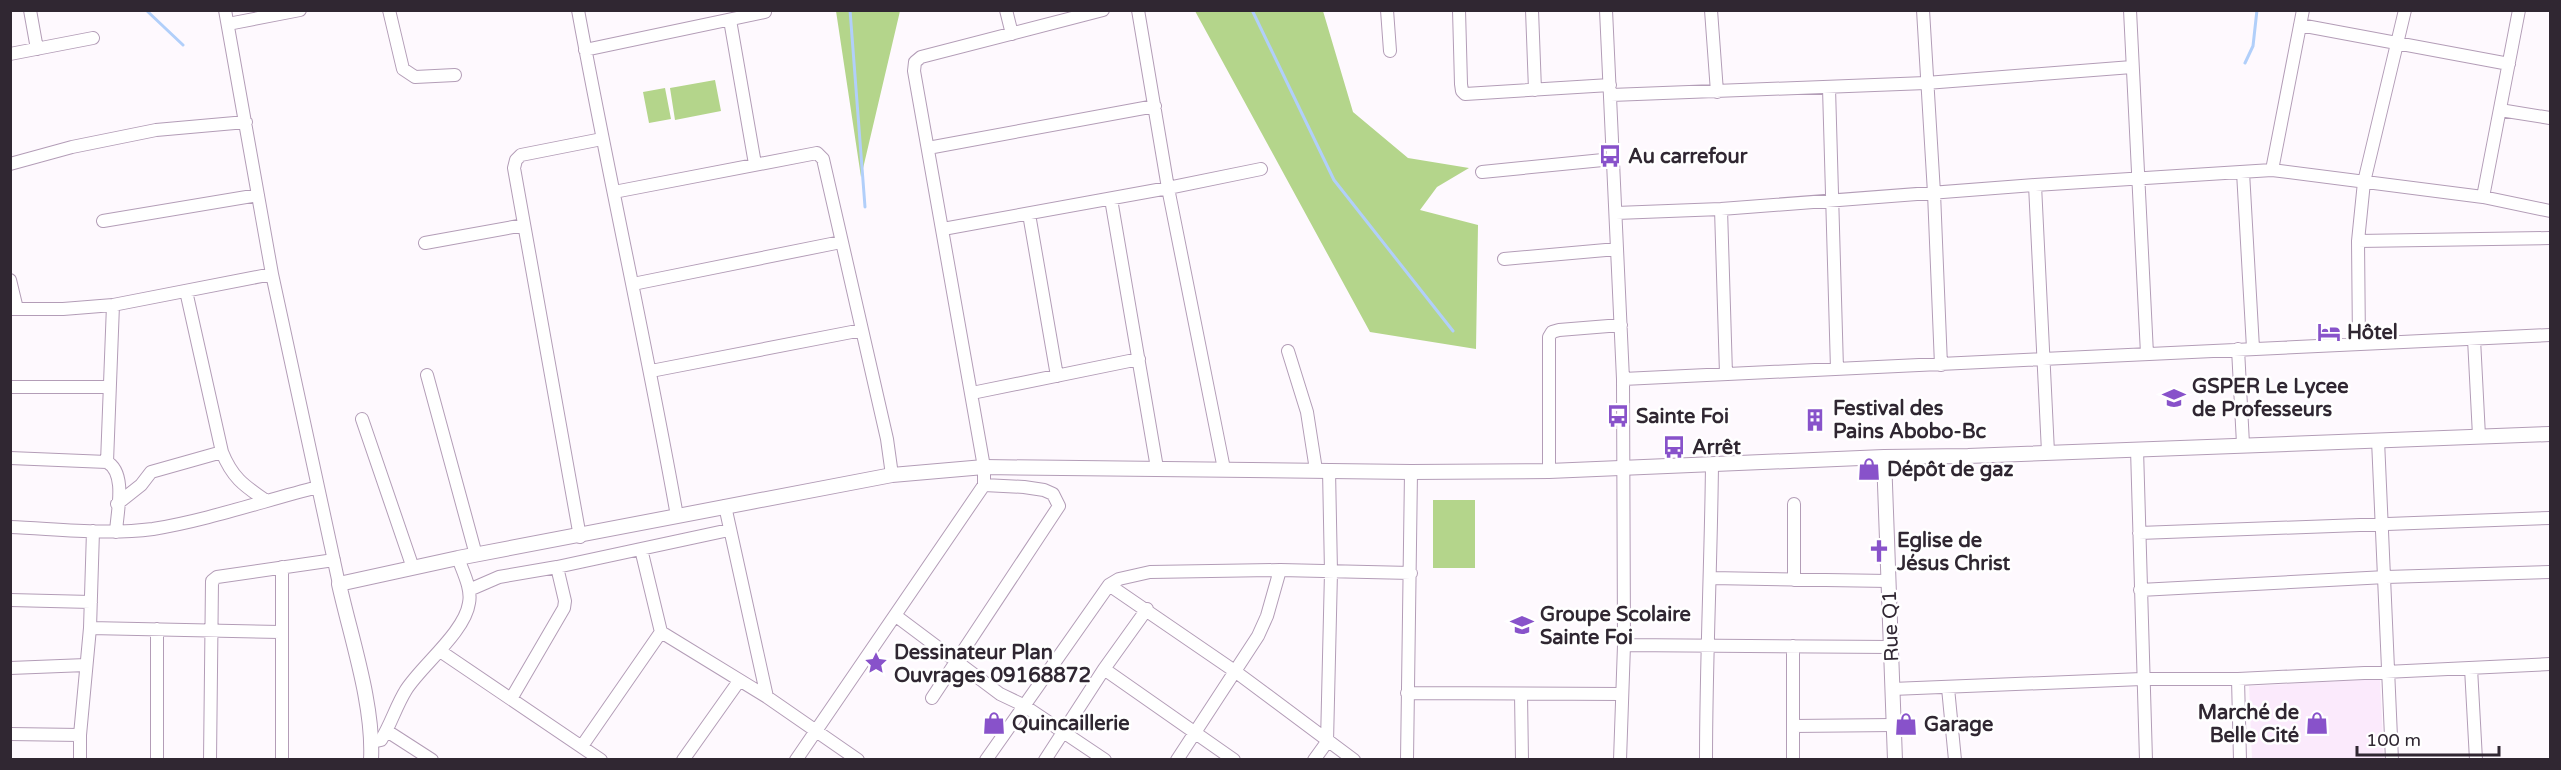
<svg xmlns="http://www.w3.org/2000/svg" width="2561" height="770" font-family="'Varela Round',sans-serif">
  <rect width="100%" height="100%" fill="#fef9fe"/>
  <path fill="#fbeafc" d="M2380,679L2384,759H2252L2249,686Z"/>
  <path fill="#b4d58b" d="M836,11H900L861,177Z
    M1195,11H1323L1353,112L1408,158L1469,168L1437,187L1420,210L1478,225L1476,349L1370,332Z
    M715,80L721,111L675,120L670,88Z
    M665,88L671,119L649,123L643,92Z
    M1433,500H1475V568H1433Z"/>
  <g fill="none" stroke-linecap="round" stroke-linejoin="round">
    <path stroke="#b1cffa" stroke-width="3" d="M146,10L183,45
      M850,10L865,207
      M1252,10L1334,180L1453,331
      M2245,63L2253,46L2257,10"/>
    <g stroke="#b39db7" stroke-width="14">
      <path id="minor" d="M30,10L37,49
        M225,10L272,274L339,584
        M389,10L403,69L415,77L455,75
        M578,10C609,179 647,347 677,516
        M1006,10L1012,34
        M1138,10L1168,188L1224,469
        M1387,10L1390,51
        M1459,10L1461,84L1462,91L1465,94L1610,85
        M1532,10L1535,90
        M1606,10L1623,379L1624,645L1620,760
        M1711,10L1717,92
        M1923,10L1934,193L1941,365
        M2130,10L2147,354
        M730,20L755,164
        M228,24L300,10
        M2300,25L2509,64
        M585,50L765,12
        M10,54L93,38
        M1829,88L1837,369
        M1611,95L1926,83L2132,67
        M2500,110L2550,118
        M928,148L1155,106
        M10,164L72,147L156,130L246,122
        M2272,170L2303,10
        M1482,172L1613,159
        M2243,172L2253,348
        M2035,185L2048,452
        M614,192L817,153L823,159L887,439L892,475
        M2483,197L2519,10
        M1111,199L1157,468
        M1721,209L1726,374
        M1616,213L1721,209L2035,185L2272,170L2483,197L2550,211
        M1029,214L1057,376
        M103,221L258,195
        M943,229L1168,188L1261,169
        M2358,241L2550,238
        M425,243L524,225
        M1504,259L1617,249
        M10,280L17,309
        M633,284L841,242
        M186,291L222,452C232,477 243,485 265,500
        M10,309H63L113,305L272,274
        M2474,339L2479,436
        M2359,344L2358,241L2364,182L2405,10
        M2238,349L2243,444
        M1288,351L1307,412L1316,470
        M651,371L862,330
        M427,375L476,555
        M1623,379L2550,335
        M10,387H109
        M972,393L1139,359
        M362,419L413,568
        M2378,440L2392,760
        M2137,449L2146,760
        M10,458L107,462C127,473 117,512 116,532
        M107,462L113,305
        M1549,471V337L1552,332L1559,330L1621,325
        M117,504L141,485L151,472L222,452
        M725,506L767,697
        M10,527C58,529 106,535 153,529C208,520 263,501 318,487
        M2139,533L2550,518
        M580,537L514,168L516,160L521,155L602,139
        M641,549L661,632L767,697L858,760
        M282,567V760
        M1711,578L1889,581
        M1794,580V504
        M1109,585L1236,672L1354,760
        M469,590L499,577L557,567L729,530
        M2140,590L2386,577L2550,572
        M10,600L91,602
        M1147,609L1104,669L1234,760
        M896,616L1000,694L1023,705L1105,760
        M90,628L280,632
        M1624,645L1891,647
        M1793,646V760
        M440,651L601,760
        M10,668L86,665
        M2471,668L2476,760
        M2238,679L2240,760
        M1948,688L1955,760
        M1892,689L2142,679H2238L2550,664
        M1407,693L1622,694
        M1521,694L1522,760
        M932,698L1059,506L1053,494L1044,490L1024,487L984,485
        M511,699L564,608L565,601L557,567
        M1793,726L1894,725
        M387,731L432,760
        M10,734L80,735
        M372,742L381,740C391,724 396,706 406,690C421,666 465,632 469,603C472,589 463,572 458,558
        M582,746L661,632
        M80,760V735L90,628L93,531
        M157,760V629
        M210,760L212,581L217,577L334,560
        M683,760L739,681
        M796,760L984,485V467L914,71L915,62L921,57L1103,10
        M986,760L1109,585L1119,579L1150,572L1280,570L1411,573
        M1045,760L1104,669
        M1177,760L1258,636L1267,616L1280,570
        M1314,760L1327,742L1331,572L1329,470
        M1407,760L1411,472
        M1706,760C1706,661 1711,563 1712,464"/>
    </g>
    <g stroke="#b39db7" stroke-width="16">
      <path id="tertiary" d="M1884,457L1895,760
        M371,760C374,705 351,638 339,584L458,558L892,475L984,467L1411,472L1549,471L1884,457L1968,456L2550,434"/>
    </g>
    <use href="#minor" stroke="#fff" stroke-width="12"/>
    <use href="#tertiary" stroke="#fff" stroke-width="14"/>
  </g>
  <defs>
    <g id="bus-bare" transform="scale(1.8)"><path d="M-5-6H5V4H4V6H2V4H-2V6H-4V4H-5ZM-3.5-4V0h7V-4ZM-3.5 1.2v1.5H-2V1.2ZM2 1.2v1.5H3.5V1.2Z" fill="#8852ca" stroke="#fff" stroke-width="2.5" paint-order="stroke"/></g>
    <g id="hotel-bare" transform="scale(1.8)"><path d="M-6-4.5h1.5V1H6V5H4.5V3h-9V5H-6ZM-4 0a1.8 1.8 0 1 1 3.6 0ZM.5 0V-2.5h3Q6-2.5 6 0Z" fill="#8852ca" stroke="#fff" stroke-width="2.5" paint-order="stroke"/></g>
    <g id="school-bare" transform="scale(1.8)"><path d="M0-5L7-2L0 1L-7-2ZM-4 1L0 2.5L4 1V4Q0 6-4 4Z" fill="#8852ca" stroke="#fff" stroke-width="2.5" paint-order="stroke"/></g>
    <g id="building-bare" transform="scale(1.8)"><path d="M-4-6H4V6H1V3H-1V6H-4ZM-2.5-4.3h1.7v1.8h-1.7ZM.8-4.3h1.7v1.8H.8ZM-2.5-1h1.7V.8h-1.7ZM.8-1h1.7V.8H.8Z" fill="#8852ca" stroke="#fff" stroke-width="2.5" paint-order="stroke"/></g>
    <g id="shop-bare" transform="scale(1.8)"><path d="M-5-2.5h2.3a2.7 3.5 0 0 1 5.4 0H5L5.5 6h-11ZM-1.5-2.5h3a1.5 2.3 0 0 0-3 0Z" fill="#8852ca" stroke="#fff" stroke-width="2.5" paint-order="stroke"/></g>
    <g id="church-bare" transform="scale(1.8)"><path d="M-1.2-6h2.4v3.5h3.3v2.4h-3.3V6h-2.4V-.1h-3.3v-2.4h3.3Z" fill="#8852ca" stroke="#fff" stroke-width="2.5" paint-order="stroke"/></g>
    <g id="sight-bare" transform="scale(1.8)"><path d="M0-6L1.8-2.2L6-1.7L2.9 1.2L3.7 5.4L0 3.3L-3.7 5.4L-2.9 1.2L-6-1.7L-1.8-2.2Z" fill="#8852ca" stroke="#fff" stroke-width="2.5" paint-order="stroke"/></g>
  </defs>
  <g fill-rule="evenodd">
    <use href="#bus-bare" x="1610" y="156"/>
    <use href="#hotel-bare" x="2329" y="332"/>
    <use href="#school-bare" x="2174" y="398"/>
    <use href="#bus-bare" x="1618" y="416"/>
    <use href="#building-bare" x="1815" y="420"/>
    <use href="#bus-bare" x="1674" y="447"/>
    <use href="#shop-bare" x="1869" y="469"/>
    <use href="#church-bare" x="1879" y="551"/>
    <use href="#school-bare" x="1522" y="625"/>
    <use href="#sight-bare" x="876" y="663"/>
    <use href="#shop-bare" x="994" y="723"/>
    <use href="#shop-bare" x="2317" y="723"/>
    <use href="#shop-bare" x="1906" y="724"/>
  </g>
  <g text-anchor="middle" stroke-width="5" stroke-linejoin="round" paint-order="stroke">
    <g font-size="20" font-weight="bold" fill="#302732" stroke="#fff" text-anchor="start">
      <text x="1628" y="163">Au carrefour</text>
      <text x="2347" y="339">Hôtel</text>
      <text x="2192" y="393">GSPER Le Lycee<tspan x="2192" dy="23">de Professeurs</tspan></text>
      <text x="1833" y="415">Festival des<tspan x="1833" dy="23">Pains Abobo-Bc</tspan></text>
      <text x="1636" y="423">Sainte Foi</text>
      <text x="1692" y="454">Arrêt</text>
      <text x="1887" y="476">Dépôt de gaz</text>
      <text x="1897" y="547">Eglise de<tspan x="1897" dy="23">Jésus Christ</tspan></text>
      <text x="1540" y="621">Groupe Scolaire<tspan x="1540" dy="23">Sainte Foi</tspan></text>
      <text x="894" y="659">Dessinateur Plan<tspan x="894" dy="23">Ouvrages 09168872</tspan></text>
      <text x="2299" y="719" text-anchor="end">Marché de<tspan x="2299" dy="23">Belle Cité</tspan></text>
      <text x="1012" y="730">Quincaillerie</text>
      <text x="1924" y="731">Garage</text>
    </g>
    <g font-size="20" fill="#302732" stroke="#fff">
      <text transform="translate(1890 626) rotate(-92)" y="7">Rue Q1</text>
    </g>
  </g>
  <rect width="2561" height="770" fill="none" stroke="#302732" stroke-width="24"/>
  <path d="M2357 746v9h142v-9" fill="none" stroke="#302732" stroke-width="3"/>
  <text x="2366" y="746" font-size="18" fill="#302732" stroke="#ffffff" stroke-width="4.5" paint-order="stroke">100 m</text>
</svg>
